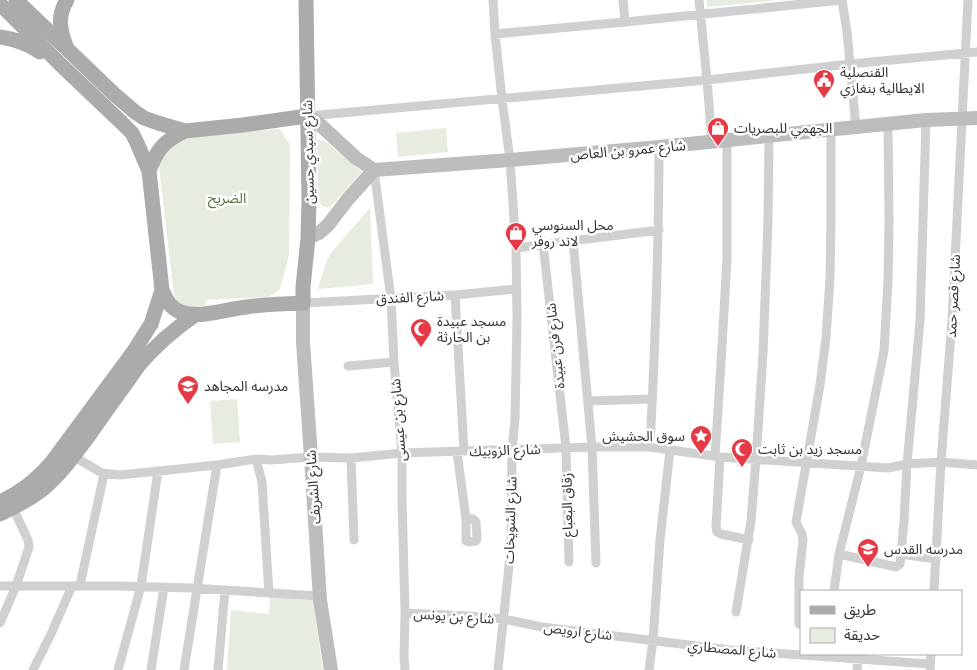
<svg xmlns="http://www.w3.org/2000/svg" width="977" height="670" font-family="'Open Sans','Noto Sans Arabic',sans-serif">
  <rect width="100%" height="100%" fill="#fff"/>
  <path fill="#e6ecdf" d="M707,0H779L707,7Z
    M446,128L448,152L398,157L396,133Z
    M280,129L290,145L289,255L280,289L272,295L266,297L206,300L205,308L179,306L174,295L159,167L160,156L174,140L256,130Z
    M317,140L325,141L362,172L330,207H323L318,201Z
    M370,208L373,284L318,289L325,265L330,254Z
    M237,399L240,442L213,444L210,401Z
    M270,596L313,600L323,670H227L231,610L269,614Z"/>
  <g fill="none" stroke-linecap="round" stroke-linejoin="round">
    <path stroke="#d0d0d0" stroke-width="9" d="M493,0L495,34L625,22L842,0
      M623,0L625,22
      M699,0L707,80L712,142
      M842,0L847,32L856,128
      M495,34L502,99L510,160L516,248L517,319L515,419L512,450L511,547L498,670
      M308,116L707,80L850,64L977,52
      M374,170L391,299L394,362L402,453V498L405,613L404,658L405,670
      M573,241L592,447L596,563
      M543,244L566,448L569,562
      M516,248L659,230
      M455,295L464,451
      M303,303L455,295L516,289
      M348,366L394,362
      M588,401L652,399
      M650,447C655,347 659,247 659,147
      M457,452L466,519V541L469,542L476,541L477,539L476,522C473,518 470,518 466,519
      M73,456L102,473L120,475L217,465L256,459L271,460L311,457L351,458L402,453L592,447H650L720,457L888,468L907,464L941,462L977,465
      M715,456L722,347L727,258V140
      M720,457L716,527L717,532L721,534L749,540
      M351,458L354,540
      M256,459L262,482L269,593
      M839,554L896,567L900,564L904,522L907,464L920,321L926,120
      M901,554L936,559
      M80,585L104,474
      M0,586H118L191,588L320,596
      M834,591L839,554L861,466L884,351L888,281L889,223L888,124
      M934,591L941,462L952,320L968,0
      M736,612L751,521L756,459L763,354L768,221L769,136
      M405,613L469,616L504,619L542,627L730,650L930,664
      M0,623L16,586L29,547L28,540L13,508
      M799,624V577L803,540L802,534L796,522L820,385L826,338L830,278L831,220V130
      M33,670L51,634L72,586
      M118,670L141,586L158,471
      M151,670L164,587
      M184,670L217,465
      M218,670L225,590
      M649,670L653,640L660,540L670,450
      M857,670L858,659
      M930,670L931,654"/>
    <path stroke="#bdbdbd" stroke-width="14" d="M307,116L316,121L356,158L374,170
      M308,238L319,233L328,225L348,199L374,170L510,160L659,147L926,120L977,118
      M303,303V342L311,457L320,600L331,670"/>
    <path stroke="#ababab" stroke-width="15" d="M16,0L114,94L135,112L144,118L158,123L185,131L243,125L307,116
      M0,4L60,64L122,123L132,133L137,143L149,171L162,290C166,300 171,309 181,312C200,319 227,309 246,307C265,304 284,304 303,303V287L308,238L309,202L306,0
      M0,37C15,39 28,44 40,52
      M66,46C60,30 57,16 67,0
      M149,171C157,149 164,141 185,131
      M0,502C22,492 36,480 52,462L134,351L151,324L162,290
      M0,514C15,507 30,499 43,489C61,474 76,453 90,434C106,411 123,388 139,365C156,345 173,330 195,315"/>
  </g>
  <defs>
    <g id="civic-pin" transform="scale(1.125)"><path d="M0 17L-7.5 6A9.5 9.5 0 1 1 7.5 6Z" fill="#e63946" stroke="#fff"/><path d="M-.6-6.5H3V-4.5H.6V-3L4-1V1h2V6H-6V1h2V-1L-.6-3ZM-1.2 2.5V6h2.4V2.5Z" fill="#fff"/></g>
    <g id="shop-pin" transform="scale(1.125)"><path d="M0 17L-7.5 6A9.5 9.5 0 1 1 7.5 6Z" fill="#e63946" stroke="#fff"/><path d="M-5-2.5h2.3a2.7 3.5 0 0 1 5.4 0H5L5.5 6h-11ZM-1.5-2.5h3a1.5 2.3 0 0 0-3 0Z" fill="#fff"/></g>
    <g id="mosque-pin" transform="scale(1.125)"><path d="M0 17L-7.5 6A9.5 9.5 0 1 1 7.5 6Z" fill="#e63946" stroke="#fff"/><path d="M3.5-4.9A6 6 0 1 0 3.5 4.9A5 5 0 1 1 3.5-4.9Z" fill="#fff"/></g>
    <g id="school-pin" transform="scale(1.125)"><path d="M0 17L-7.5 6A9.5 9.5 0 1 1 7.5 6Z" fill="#e63946" stroke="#fff"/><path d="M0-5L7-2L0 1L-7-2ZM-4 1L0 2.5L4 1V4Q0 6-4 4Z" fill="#fff"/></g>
    <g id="sight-pin" transform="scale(1.125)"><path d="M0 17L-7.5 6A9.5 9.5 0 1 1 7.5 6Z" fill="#e63946" stroke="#fff"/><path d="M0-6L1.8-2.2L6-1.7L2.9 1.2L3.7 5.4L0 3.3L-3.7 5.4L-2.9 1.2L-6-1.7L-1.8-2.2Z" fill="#fff"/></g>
  </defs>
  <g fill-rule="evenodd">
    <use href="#civic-pin" x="824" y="80"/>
    <use href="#shop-pin" x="718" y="128"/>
    <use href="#shop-pin" x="516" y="233"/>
    <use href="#mosque-pin" x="421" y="329"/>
    <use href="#school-pin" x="188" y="386"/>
    <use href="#sight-pin" x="701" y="436"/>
    <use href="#mosque-pin" x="742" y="449"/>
    <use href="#school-pin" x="868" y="549"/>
  </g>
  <g text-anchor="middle" stroke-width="5" stroke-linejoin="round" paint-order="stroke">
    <g font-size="14" fill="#333" stroke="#fff" text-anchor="start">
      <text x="840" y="77">القنصلية<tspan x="840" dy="16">الايطالية بنغازي</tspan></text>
      <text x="734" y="133">الجهمي للبصريات</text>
      <text x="532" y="230">محل السنوسي<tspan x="532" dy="16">لاند روفر</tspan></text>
      <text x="437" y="326">مسجد عبيدة<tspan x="437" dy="16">بن الحارثة</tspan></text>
      <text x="204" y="391">مدرسه المجاهد</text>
      <text x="685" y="441" text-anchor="end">سوق الحشيش</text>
      <text x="758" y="454">مسجد زيد بن ثابت</text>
      <text x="884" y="554">مدرسه القدس</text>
    </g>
    <g font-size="14" fill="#333" stroke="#fff">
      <text transform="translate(628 150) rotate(-5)" y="5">شارع عمرو بن العاص</text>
      <text transform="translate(308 152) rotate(-91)" y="5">شارع سيدي حسين</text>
      <text transform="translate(953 296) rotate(-87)" y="5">شارع قصر حمد</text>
      <text transform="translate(410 297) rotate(-3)" y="5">شارع الفندق</text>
      <text transform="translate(555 346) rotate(-96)" y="5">شارع فرن عبيدة</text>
      <text transform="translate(398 420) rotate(-94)" y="5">شارع بن عيسى</text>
      <text transform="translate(505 450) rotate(-2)" y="5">شارع الزوبيك</text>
      <text transform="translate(313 487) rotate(-94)" y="5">شارع الشريف</text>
      <text transform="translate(567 505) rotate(-91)" y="5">زقاق البعباع</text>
      <text transform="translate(510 520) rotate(-88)" y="5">شارع الشويخات</text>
      <text transform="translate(454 616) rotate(4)" y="5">شارع بن يونس</text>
      <text transform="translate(578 631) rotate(7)" y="5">شارع ارويص</text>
      <text transform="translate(732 649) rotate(5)" y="5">شارع المصطاري</text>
    </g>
    <g font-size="14" fill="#56703f" stroke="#fff">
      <text x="227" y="203">الضريح</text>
    </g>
  </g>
  <rect x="800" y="590" width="162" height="65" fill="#ffffff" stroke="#adadad"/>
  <rect x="810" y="606" width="25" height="8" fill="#ababab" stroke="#adadad"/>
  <text x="844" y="615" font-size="15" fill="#333333">طريق</text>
  <rect x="810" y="628" width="25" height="15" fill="#e6ecdf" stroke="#adadad"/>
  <text x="844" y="640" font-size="15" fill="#333333">حديقة</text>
</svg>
